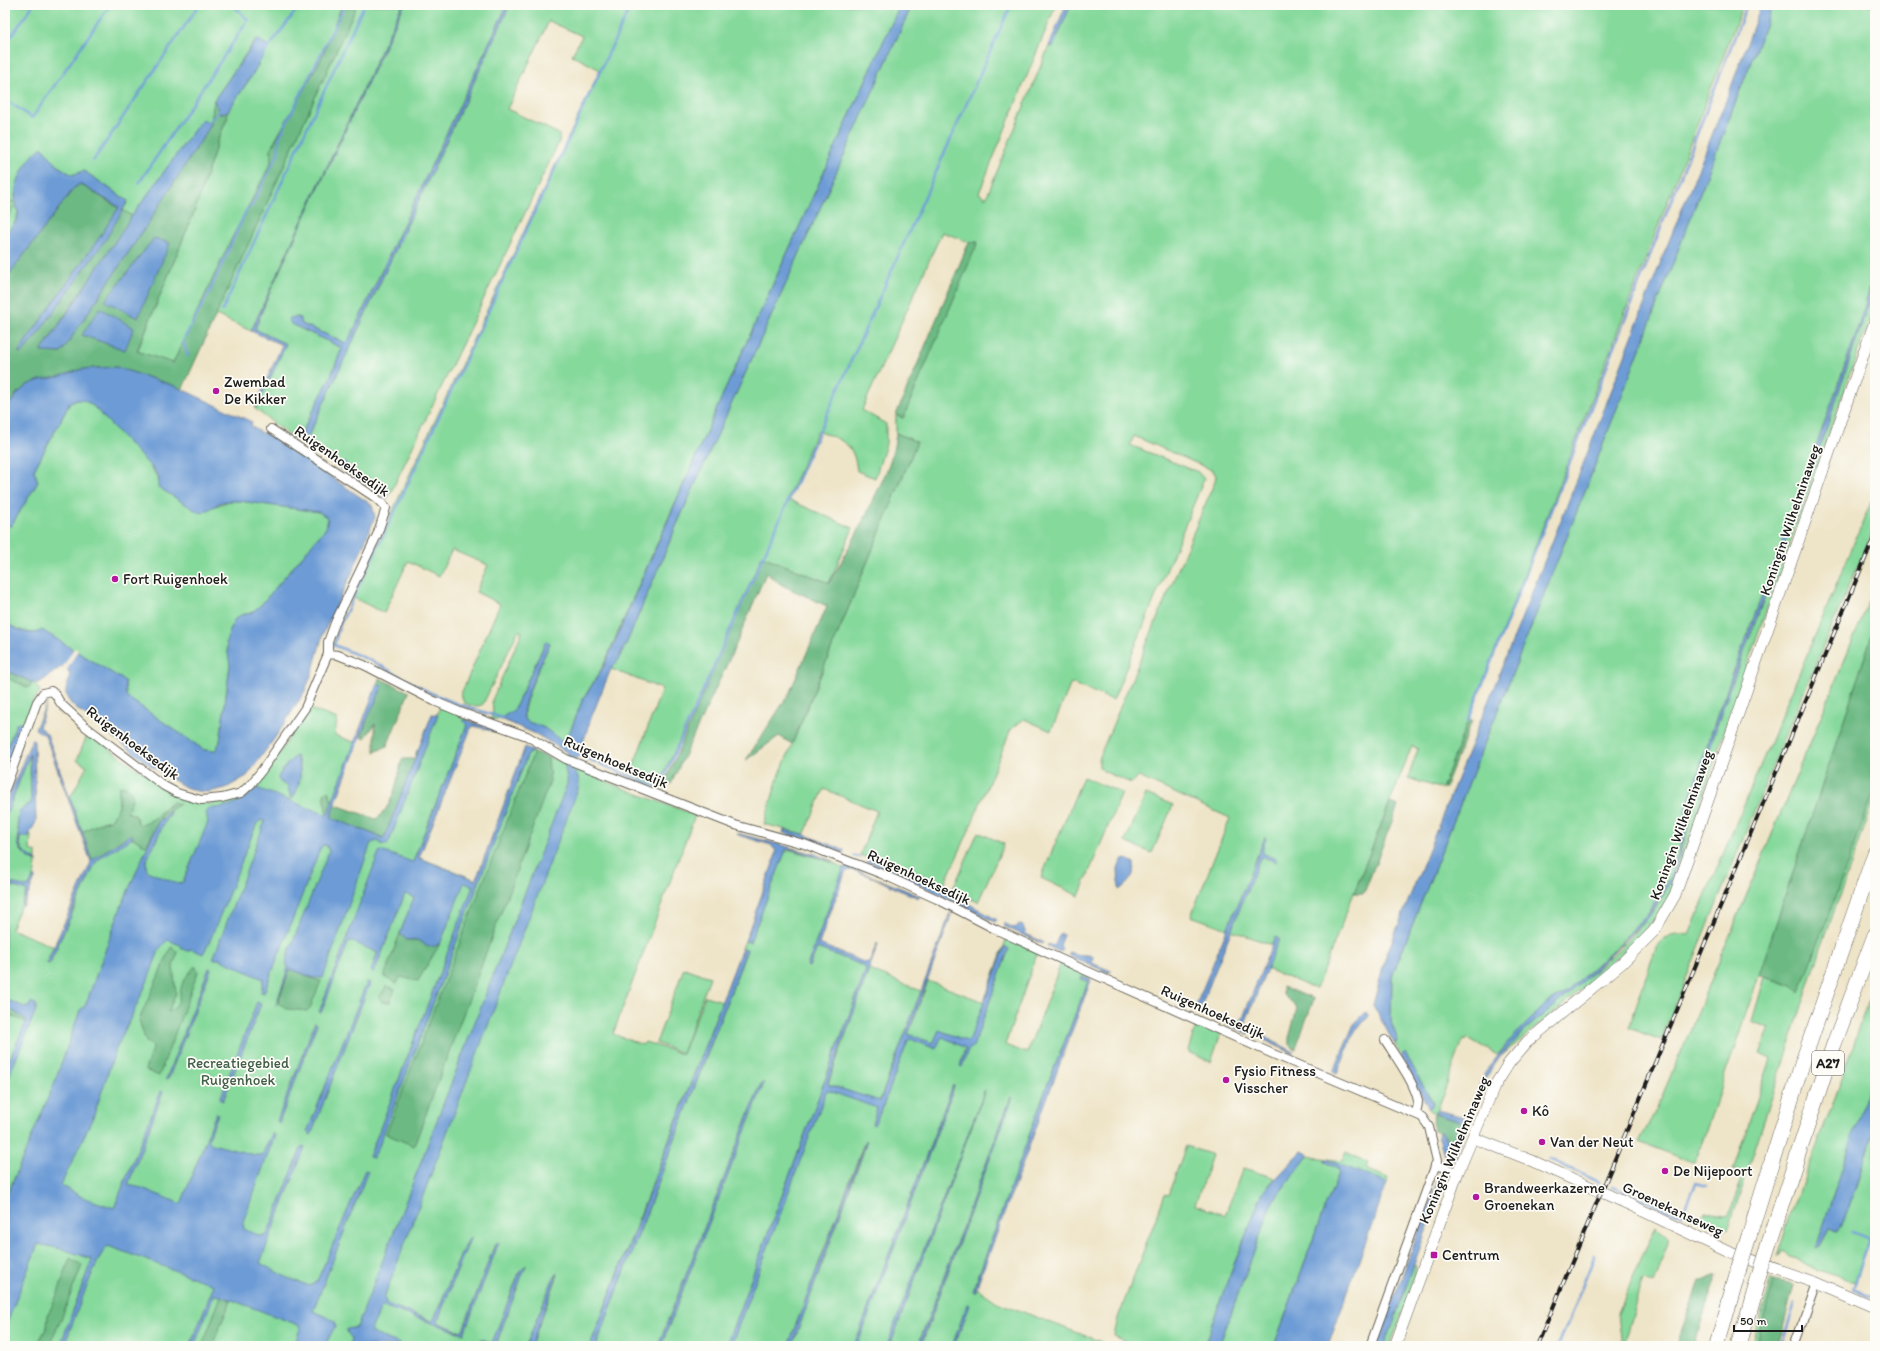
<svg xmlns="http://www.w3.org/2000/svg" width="1880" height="1351" font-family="Itim,sans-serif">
  <rect width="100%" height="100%" fill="#fdfcf7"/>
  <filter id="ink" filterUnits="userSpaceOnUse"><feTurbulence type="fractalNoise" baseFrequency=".025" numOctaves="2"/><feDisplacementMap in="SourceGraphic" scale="8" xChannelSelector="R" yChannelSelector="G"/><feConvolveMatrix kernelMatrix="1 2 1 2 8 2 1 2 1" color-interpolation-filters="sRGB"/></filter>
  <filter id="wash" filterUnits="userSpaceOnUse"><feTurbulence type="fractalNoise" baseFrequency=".012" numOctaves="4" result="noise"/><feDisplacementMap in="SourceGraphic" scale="16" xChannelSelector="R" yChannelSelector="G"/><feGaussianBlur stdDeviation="0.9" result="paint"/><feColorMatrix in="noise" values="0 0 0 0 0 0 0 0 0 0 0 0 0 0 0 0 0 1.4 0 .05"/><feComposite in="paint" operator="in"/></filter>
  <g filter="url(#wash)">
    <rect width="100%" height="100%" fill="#eee4c7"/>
    <path fill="#85d99b" stroke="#507a5c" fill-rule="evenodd" d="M5,5H169L171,8L173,5H342L321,59L271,148V163L232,238L173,363L137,352L195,210L218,140L227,119L228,111L251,77L268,46L256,39L214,100L211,125L202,119L132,216L123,210L128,201L84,171L72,175L58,166L42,147C27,164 15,178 15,202L5,199Z
      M357,5H402L251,331L216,315Z
      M404,5H507L352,334L346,343L302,324L300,321L291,324L342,348L331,376L301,434L293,437L294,439L254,408L257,407L286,344L255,329L271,289Z
      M510,5H900L724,392L603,666L582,701L567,739L565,740C556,740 551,732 544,728C538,725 529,724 525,719C518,710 545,655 550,643L546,641L514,710L504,716L503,720L491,719L493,713L492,700L522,632L518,631L483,704C477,708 470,705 464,703L461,694L500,604L476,592L488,565L452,550L439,576L408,561L384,613L352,597L600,70L572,55L582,36L549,21L507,109L559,134V142L390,494H386L347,470V464L344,462L341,464L306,441Z
      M912,5H1056L979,193L986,198L1049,46L1053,47L1070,5H1743L1442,789L1408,778L1418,749L1412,746L1316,989L1266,969L1275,946L1191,916L1230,818L1139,777L1131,783L1103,771L1099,767V760L1103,748L1215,481L1216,475L1212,470L1134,436L1130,445L1198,472L1204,479L1113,700L1071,683L1051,731L1024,719L1011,729L967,835L943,887L860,855L877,811L824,789L805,833L803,834L764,824L777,781L917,442L896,433V415L903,418L977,242H969L942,232L862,410L886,424V444L875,478L857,471C854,442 842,440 817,431L787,499L853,528L829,583L762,556L696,705L658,786L645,781L634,772L633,767L662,689L611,669L617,662L627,642L678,522Z
      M1773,5H1875V272L1857,331L1812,458L1803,486L1717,716L1686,810L1683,835L1679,851L1670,876L1662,891L1648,913L1618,946L1565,993L1546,1004L1497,1055L1468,1038L1466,1041L1463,1040L1438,1109L1434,1114L1429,1109L1433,1104L1421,1083L1395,1045L1398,1041L1391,1022L1392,976L1583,496Z
      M16,205C21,218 13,224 5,235V220Z
      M1875,285L1874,306L1737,693L1673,887L1662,910L1639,937L1598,976L1500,1057C1508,1048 1516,1038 1525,1030C1565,993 1612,962 1647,919C1663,900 1673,875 1681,852C1684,841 1690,828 1688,816L1722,710L1806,488Z
      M80,399L85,400L93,406C106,420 158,468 159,483L213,507L229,501H240L319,512L328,518L326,528L261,605L251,613L241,615L230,665L220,742L215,751L204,750L129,699L126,695L125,681L76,651L40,632C27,635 16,628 5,623V524L11,526L38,482L34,470L70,403Z
      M1875,493V526L1787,731L1661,1040L1629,1028L1656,947C1665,935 1675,932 1689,935Z
      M1875,587V626L1759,975L1695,1163L1639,1142L1656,1110L1692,1026Z
      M5,670L34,683L40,691L33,702L5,772Z
      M440,707L469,719L468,721L464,720L467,725L415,856L479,881L527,756L531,752L557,760L617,786L695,815L613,1034L643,1045L645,1042L682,1054L705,996L722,1001L590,1346H531L558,1275L553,1279L526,1346L496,1345L525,1266L520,1271L492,1343L481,1339L494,1346H5V884L27,891L11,929L54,947L47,962L49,964L96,862L102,856L133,838L146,846L162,815L180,804L168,805L152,820L139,825L135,815L127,812L133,796L126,786L119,787V806L111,820L102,822L82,832L70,798L87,766L77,760L88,733L136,768L200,803L208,804L232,800L257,788L308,708L337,719L335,735L356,743L333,804L326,811L383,838ZM296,756C303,769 301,788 291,799L288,787ZM470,1237L438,1320L439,1323L459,1331L463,1330L495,1244L464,1334L382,1303L384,1300L387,1304L432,1321L434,1319L467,1240Z
      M30,754L31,803L23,809L17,824L19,835L18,842L26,856L36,862C36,869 33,883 27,887L5,882V818Z
      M1083,777L1122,793L1079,896L1041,878Z
      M1875,789V798L1823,942L1728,1230L1698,1220L1706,1212L1725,1215L1729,1214L1743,1175L1741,1171L1733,1169L1771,1059L1760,1054L1770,1028L1752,1021L1765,977L1793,986L1800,992Z
      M1146,794L1173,805L1152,853L1125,842Z
      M978,832L1004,844L978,902L952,891Z
      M31,834L30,850L36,852V860C26,856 18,849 20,837H28Z
      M791,850L834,863L842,868L845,867L807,966L809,967L817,948L859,964L865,967L866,970L726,1346H661L763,1083L761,1084L753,1104L658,1346H596L747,950L742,948L745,941L750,942L785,852Z
      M1007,937L1038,951L1005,1045L1027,1053L1061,963L1089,976V979L1082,976V979L1088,982L1047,1086L973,1291L975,1292L977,1288L997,1302L1112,1346H954L970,1305L968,1304L952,1346H921L1012,1099L1011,1097L918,1346H890L985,1090L887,1346H857L954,1087L953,1085L854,1346H792L866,1145H863L788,1346H728L825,1088L882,1105L928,981L984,1002Z
      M684,968L710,977L682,1053L656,1043Z
      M869,970L921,991L879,1102L828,1084Z
      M1875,983V1069L1840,1177L1831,1201L1821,1246L1830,1229L1835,1230L1841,1226L1855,1192L1875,1129V1223L1855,1282L1809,1267L1782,1251L1777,1257L1791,1213L1831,1109Z
      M1197,1023L1221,1033L1211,1062L1190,1053L1188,1050Z
      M1186,1146L1212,1155L1195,1205L1225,1215L1243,1168L1275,1178L1263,1192L1227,1282L1204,1346H1137L1114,1336L1118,1318L1165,1194L1168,1195Z
      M1346,1152L1368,1163L1366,1169L1388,1178L1387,1183L1324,1161L1338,1169L1339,1173L1323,1212L1274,1346H1219L1273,1201L1308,1156L1342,1161Z
      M1656,1225L1670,1238L1653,1283L1643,1280L1625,1342L1630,1346H1622L1618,1313Z
      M1413,1266H1416L1415,1276L1390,1346H1385Z
      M1772,1278L1774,1281L1756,1346H1752Z"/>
    <path fill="#6cb983" stroke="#446a50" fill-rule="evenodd" d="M342,5H357L182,390L175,386L116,367L82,369L17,393L5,411V379L10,370L7,369L5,372V280L74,188L80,184L132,216L41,351L61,353L141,234L211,125L214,100L220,114L228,111L227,119L218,140L195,210L137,351L173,363L232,238L271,163V148L321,59ZM154,239L161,241L138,318L123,310L141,258Z
      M5,199L15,202L16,205L5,220Z
      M969,242H978L903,418L896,415Z
      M896,433L917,442L792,744L779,736L746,760L789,694L827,606L782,585L766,573L735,647L671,784L665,782L762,556L829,583C846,554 862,525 876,494C886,474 894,455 896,433Z
      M1875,626V789L1800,993L1793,986L1759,975Z
      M5,670L32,682L29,688L5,677Z
      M379,678L409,692L387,746L375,752V724L365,738L362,737Z
      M1468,720H1472L1445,788L1442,789Z
      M417,750H422L384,838L332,818L326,811L324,793L328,790L333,804L376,819C394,806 397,780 402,759H414Z
      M534,752L548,757L550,781L414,1146L386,1134L483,882Z
      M126,786L133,796L127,812L135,815L139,825L152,820L173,802L180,804L162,815L146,846L133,838L131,835L92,861L82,832L102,822L111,820L119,806V787Z
      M1390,803L1398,806L1364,893H1354Z
      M400,933L406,940H417L438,945L441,942L418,981L400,977L397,984L384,977Z
      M171,947L178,952L173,966L176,993L168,1012C182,1006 178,994 183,982C186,977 191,971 195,966L198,972L159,1076L145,1070L153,1046L146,1042L139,1020Z
      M290,969C302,971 310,980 321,981L310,1008L307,1011L288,1009L278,1003Z
      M387,986L395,989L390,1002H382L379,997Z
      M1283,987L1314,999L1295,1050L1289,1043V1038L1297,1008C1294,1002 1287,1000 1283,995Z
      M5,1006L26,1018V1022L11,1016L5,1020Z
      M1434,1114L1461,1122L1454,1140L1449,1141L1444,1134L1434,1131L1432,1121Z
      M70,1258L82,1265L60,1322L48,1346H36L47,1327L48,1315L58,1293Z
      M1717,1275L1693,1346H1676L1699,1282Z
      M1774,1281L1794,1285L1778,1346H1756Z
      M221,1296L231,1300L212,1346H202Z"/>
    <path fill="#6d9bd5" stroke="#445c78" d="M402,5H404L271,289L255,329L286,344L257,407L255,406L282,345L251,331Z
      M507,5H510L306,441L341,464L344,462L347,464V470L388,496V498L386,499L293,437L301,434L331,376L342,348L291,324L288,318L299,317L302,324L346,343L352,334Z
      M900,5H912L678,522L627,642L617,662L611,669L591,718L578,758H573L569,768C578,774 581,779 578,789L384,1298L387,1304L432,1321L434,1319L467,1240L471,1236L438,1320L439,1323L459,1331L463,1330L495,1244L499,1242L464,1334L382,1306L370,1332L405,1346H349L352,1339L347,1332V1329L357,1327L362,1314L567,784C568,778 565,773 565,767C565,762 569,759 568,753L536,734L503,720L504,716L514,710L546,641L550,643C545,655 518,708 524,718C527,723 536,724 540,726C548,729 554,736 561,740L567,739L582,701L604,666L724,392Z
      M1066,5H1071L1053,47L1049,46Z
      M1761,5H1773L1583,496L1392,976L1391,1022L1398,1041L1395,1045L1373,1005L1386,956L1577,480L1663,256L1727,98Z
      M257,39L269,46L251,77L228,111L220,114L214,100Z
      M202,119L211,125L141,234L61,353L41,352L132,216Z
      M42,147L58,166L72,175L84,171L128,201L106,239L37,335L22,353H19V351L101,235L119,207L80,184L74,188L5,280C5,271 3,240 6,234C9,228 15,224 17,219C20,212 16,207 15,201C14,180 27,159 42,147Z
      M154,238L170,243L138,318L105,301Z
      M1875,272V285L1806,488L1722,710L1688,816L1689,823L1676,865L1669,884L1648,918L1579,985L1525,1030L1500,1057L1487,1076L1471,1109L1470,1108L1485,1073L1510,1040L1546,1004L1565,993L1618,946L1648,913L1662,891L1670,876L1679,851L1683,835L1686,810L1717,716L1803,486L1812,458L1857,331Z
      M100,308L134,328L125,350L82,335Z
      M116,367L175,386L252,422L251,426L263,434L265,432L372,505L375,517L351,575L323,634L312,673L305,691L277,735L247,776L226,788L209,792L196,791L185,787L151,766L73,706C58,689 72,687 69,671L61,667L39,683H34L5,670V623C16,628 31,638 42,630L125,681L126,695L130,699L204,750L215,751L220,742L230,665L226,642L234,620L241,615L251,613L261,605L326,528L328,518L319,512L240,501H229L222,502L202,513L198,512L158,487L159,478L154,470L93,406C85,400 79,397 70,403L34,470L38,482L11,526L5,524V411L18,393L27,385L40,380L58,377L82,369Z
      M377,684L383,686L366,722L332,812V818L383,838L385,836L432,714L438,715L389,842L387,845L380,844L378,841L371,843L323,978H314L290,969L276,1005L288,968L286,962L289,951L329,851L326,845H323L320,849L264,993L261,992L263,979L219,959H213L265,821L262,820L257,823L209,943L203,954L191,949L187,951L181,948L180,945L168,940L160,948L146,985L116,1049L94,1115L61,1185L82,1197L114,1208L161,1091L163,1092L128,1185L142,1188L181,1204L216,1113L218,1114L208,1140L212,1144L255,1155H262L272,1134L275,1135L243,1222L244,1229L260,1236L267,1235L302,1146L305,1147L260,1263L288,1278L310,1286L317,1281L365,1170L368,1171L313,1311L335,1321L336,1328H334L325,1346H294L301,1326L221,1296L214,1295L194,1346H190L214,1285L108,1246C98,1251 70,1331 64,1346H60L92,1259L62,1249L38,1244L5,1328V1200L55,1081L80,1010L85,1006L121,907L158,822L170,811V815L166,819L146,862L147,871L178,884L183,882L208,822L206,812L208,808C227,809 243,801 257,788L327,815Z
      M47,702L39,727L47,734L92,860L131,834L133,838L103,856L96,862L74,908L50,963L48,964L47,962L91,862L45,735L35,729Z
      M464,719L495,730V732L474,726L471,728L419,858L476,880L525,747L534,752H531L527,756L379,1146L373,1158L369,1157L473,886L464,883L441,942C433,951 425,944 417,940C414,939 409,940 406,940L400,933L414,897L405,894L374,973L371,971L377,954L376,952L351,941H349L321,1013L319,1012L379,852L381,851L413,862L467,725L464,722Z
      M19,722L23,725L5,772V754L16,724Z
      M32,739L34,741L36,822L28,837H20C17,854 31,854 38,862C29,859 20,853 18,843C18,839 19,836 19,833C17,825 17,818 20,810L31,803L30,754L5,818V806Z
      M296,756C303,769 301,788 291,800L288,787L280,782L278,778C282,769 288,762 296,756Z
      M784,830L803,834L844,850L843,853L783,833Z
      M737,833L815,854L835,862L791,849L786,850L750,942L745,941L775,858L776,851L771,845L738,835Z
      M1265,837L1266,838L1262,853L1276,859V862L1263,857L1260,858L1200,1009L1218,1018L1216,1020L1194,1010Z
      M868,859L939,889H943L997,920L995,922L901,876L866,862Z
      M1127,859L1134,863C1136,875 1128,884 1119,890L1118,868L1122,860Z
      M847,866L920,896L919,898L899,890L875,878L852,870L847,871L845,873L819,944L866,963L870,961L877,943L878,944L828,1082L829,1085L880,1101L951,911V916L908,1034L933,1043L939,1030L967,1041L970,1039L1005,946L1009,949L973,1047L968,1050L962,1067L960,1066L965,1048L943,1037L941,1038L936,1049L910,1039L908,1041L882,1109L874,1125L872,1124L877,1108L829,1091L826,1092L731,1346H726L866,970L865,967L859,964L817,948L809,967L807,966L843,869Z
      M35,877V879L23,907L22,906L27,891L5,884V882L29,887L33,878Z
      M1004,923L1014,928L1020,925L1023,926L1026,934L1043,942V944L1003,926Z
      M1060,933L1064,935L1060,945L1062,950L1060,952L1047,946L1048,944L1053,946L1055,945Z
      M1275,937L1279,939L1246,1021V1026L1251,1029L1249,1034L1224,1023V1020L1237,1022L1242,1020Z
      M742,948L747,949L596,1346H590L633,1236Z
      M1069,952C1078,956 1086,954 1093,956L1092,963L1111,971L1109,973L1069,956Z
      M209,968L211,969L168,1080L166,1079Z
      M1082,976L1091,980L975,1292L973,1291L1047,1086L1088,982L1081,979Z
      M367,982L370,983L311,1135L307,1132Z
      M5,999L25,1007H29L31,1002L36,1004V1010L5,1086V1069L27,1020L5,1006Z
      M257,1002L261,1004L223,1101L220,1099Z
      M1366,1012L1369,1016L1354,1033L1337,1074L1333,1072L1354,1024Z
      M315,1022L317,1024L279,1123L277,1121Z
      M1257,1033L1294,1052V1054L1256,1036Z
      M1405,1052L1433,1104L1429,1109L1401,1056Z
      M1875,1069V1129L1855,1192L1841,1226L1837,1231L1830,1229L1821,1246L1816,1248Z
      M764,1083L661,1346H658L753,1104L761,1084Z
      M953,1085L954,1087L857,1346H854Z
      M985,1090L890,1346H887L894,1326Z
      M1011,1097L1012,1099L930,1320L921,1346H918Z
      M1437,1110L1464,1117L1469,1121L1451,1163L1445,1158L1438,1136L1439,1133L1442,1132L1447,1140L1452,1141L1461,1122L1435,1114Z
      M866,1140L867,1141L792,1346H788Z
      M1302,1151L1307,1153L1308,1156L1273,1201L1219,1346H1204L1227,1282L1263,1192Z
      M1326,1159L1387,1183L1328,1346H1274L1323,1212L1339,1173L1338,1169L1324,1161Z
      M1439,1181L1442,1182V1186L1385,1346H1376L1437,1182Z
      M526,1265L496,1344L500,1346H487L480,1343L481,1339L492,1343L520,1271Z
      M558,1273L531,1346H526L553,1279Z
      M967,1304L970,1305L954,1346H952Z"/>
    <path fill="#eee4c7" d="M74,648L78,650L66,672L61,670Z"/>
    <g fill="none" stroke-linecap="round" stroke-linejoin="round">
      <path stroke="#6d9bd5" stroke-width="2.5" d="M5,45L33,5
        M261,58L300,5
        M5,99L32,118L110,5
        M207,124L221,109
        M93,161L199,5
        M139,183L248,20L233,5
        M222,311L364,5
        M188,356L183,341L210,291L246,211L252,205L278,154L279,138L345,5
        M506,719L457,704L431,693L374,662L334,645L339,627L397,507L631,5
        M1468,721L1564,477L1747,5
        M576,754L659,788L1011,5
        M854,856L859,857
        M1549,1159L1599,1182
        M1613,1187L1672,1212L1682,1215L1695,1183L1706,1186
        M1851,1232L1870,1239L1853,1289L1875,1299
        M1870,1239L1875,1233
        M1558,1346L1595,1255
        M1781,1346L1795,1303"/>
    </g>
  </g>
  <g filter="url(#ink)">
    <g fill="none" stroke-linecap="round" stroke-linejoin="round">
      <g stroke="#666258" stroke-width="10">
        <path id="street" d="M328,654L338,655L364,665L434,701L460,712L527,736L566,759L622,781L735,825L804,844L882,874L937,899L997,930L1078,967L1273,1054L1422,1117L1429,1127L1437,1161L1370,1346
          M5,789L37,702L43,693L51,691L55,694L61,704L86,727L164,786L177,793L201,800L222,798L241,793L251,784L262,770L305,708L328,654V642L335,623L377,535L386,508L376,498L271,429
          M1385,1040C1395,1056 1415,1083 1418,1101C1418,1105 1417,1109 1416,1113
          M1435,1165L1458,1172
          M1795,1346L1817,1283"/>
      </g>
      <g stroke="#666258" stroke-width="12">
        <path id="secondary" d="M1474,1138L1530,1160L1635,1207L1733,1254L1817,1283L1875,1308
          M1395,1346L1458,1172L1494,1087L1509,1063L1527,1042L1622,963L1654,931L1675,895L1875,321"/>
      </g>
      <g stroke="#666258" stroke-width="16">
        <path id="highway" d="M1749,1236L1802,1064L1875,853
          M1769,1243L1834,1044L1875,935
          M1717,1346L1739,1268
          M1739,1346L1759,1275"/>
      </g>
      <use href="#street" stroke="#fff" stroke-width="8"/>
      <use href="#secondary" stroke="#fff" stroke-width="11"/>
      <use href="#highway" stroke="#fff" stroke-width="15"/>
      <g stroke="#1c1c1c" stroke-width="4">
        <path id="rail" d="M1537,1346L1875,535"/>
      </g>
      <use href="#rail" stroke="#fdfcf7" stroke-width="2.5" stroke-dasharray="8" stroke-linecap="butt"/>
      <g stroke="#666258" stroke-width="16" stroke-linecap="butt">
        <path id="highway-bridge" d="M1739,1268L1749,1236
          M1759,1275L1769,1243"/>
      </g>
      <use href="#highway-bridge" stroke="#fff" stroke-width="15"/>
    </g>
  </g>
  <g fill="#b5179e" stroke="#fdfcf7" stroke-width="1.5">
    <circle cx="216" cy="391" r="4"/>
    <circle cx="115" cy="579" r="4"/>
    <circle cx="1226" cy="1080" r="4"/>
    <circle cx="1524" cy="1111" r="4"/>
    <circle cx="1542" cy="1142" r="4"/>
    <circle cx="1665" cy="1171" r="4"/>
    <circle cx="1476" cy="1197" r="4"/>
    <rect x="1430" y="1251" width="8" height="8" rx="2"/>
  </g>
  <g text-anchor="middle" stroke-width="3.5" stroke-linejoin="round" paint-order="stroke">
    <rect fill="#fdfcf7" stroke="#605f5e" stroke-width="1" x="1812" y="1051" width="32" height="24" rx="3"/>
    <g font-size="14" font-weight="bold" fill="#1c1c1c">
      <text x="1828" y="1068">A27</text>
    </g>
    <g font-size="15" fill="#1c1c1c" stroke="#fdfcf7" text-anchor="start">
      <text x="224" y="387">Zwembad<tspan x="224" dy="17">De Kikker</tspan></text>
      <text x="123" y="584">Fort Ruigenhoek</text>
      <text x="1234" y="1076">Fysio Fitness<tspan x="1234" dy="17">Visscher</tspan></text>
      <text x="1532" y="1116">Kô</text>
      <text x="1550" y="1147">Van der Neut</text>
      <text x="1673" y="1176">De Nijepoort</text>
      <text x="1484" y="1193">Brandweerkazerne<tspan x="1484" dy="17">Groenekan</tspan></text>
      <text x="1442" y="1260">Centrum</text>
    </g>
    <g font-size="15" fill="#1c1c1c" stroke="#fdfcf7">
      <text transform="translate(342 461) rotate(35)" y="5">Ruigenhoeksedijk</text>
      <text transform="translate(1790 520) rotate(-71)" y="5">Koningin Wilhelminaweg</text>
      <text transform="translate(133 743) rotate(37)" y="5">Ruigenhoeksedijk</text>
      <text transform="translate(616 762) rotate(23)" y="5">Ruigenhoeksedijk</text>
      <text transform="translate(1681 825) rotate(-70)" y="5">Koningin Wilhelminaweg</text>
      <text transform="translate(919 877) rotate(25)" y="5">Ruigenhoeksedijk</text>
      <text transform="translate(1213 1012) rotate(24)" y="5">Ruigenhoeksedijk</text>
      <text transform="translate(1454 1150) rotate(-67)" y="5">Koningin Wilhelminaweg</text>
      <text transform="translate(1673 1209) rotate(25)" y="5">Groenekanseweg</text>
    </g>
    <g font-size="15" fill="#415e48" stroke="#fdfcf7">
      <text x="238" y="1068">Recreatiegebied<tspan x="238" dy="17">Ruigenhoek</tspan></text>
    </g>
  </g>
  <rect width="1880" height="1351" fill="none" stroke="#fdfcf7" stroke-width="20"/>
  <path d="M1734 1325v6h68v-6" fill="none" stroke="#1c1c1c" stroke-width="2"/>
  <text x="1740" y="1325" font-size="12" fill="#1c1c1c" stroke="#fdfcf7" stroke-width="3" paint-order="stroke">50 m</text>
</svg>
